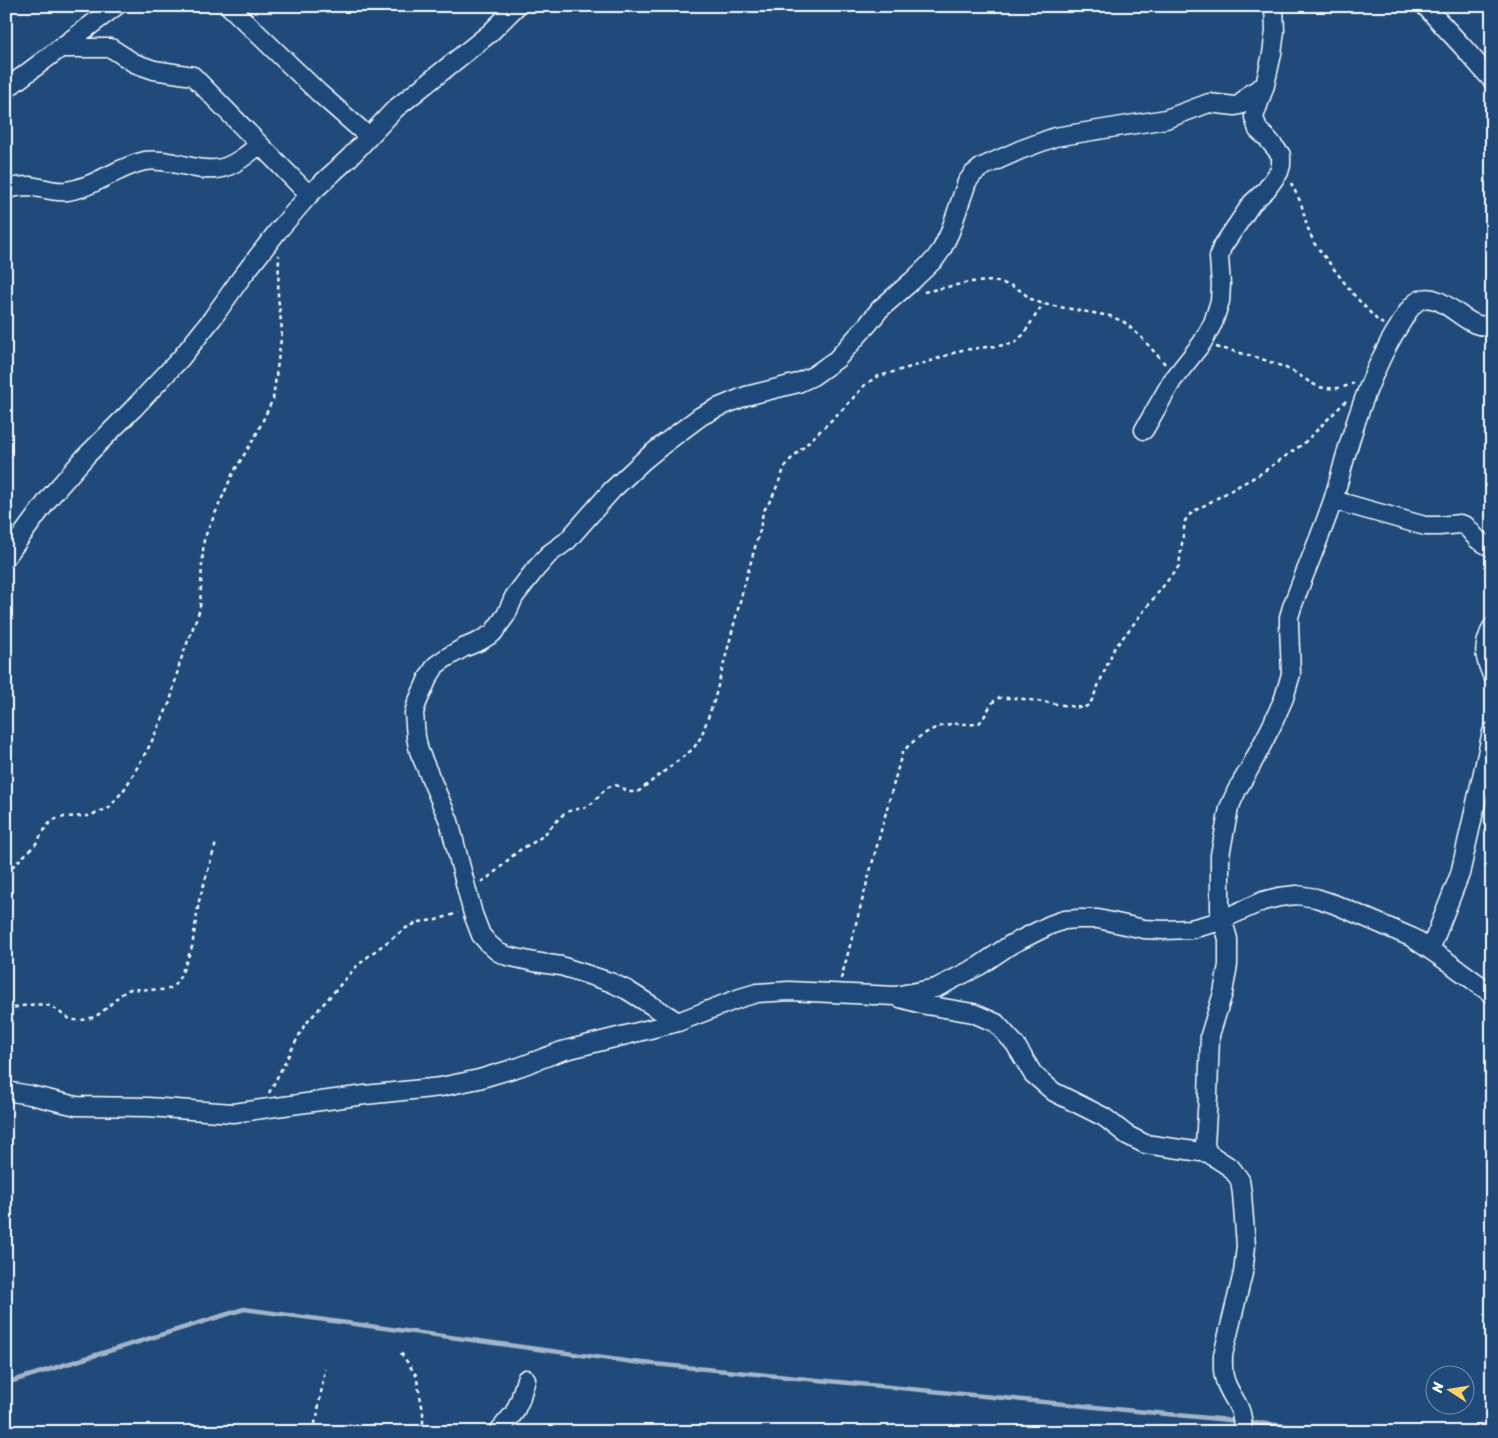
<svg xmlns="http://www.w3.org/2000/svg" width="1498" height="1438" font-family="Sriracha,sans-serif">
  <rect width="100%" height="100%" fill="#1f4a7a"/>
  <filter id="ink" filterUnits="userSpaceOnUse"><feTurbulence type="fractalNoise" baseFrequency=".02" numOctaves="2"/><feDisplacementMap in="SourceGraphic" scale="10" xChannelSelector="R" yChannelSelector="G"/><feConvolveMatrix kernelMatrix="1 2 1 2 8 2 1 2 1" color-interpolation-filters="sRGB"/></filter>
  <g filter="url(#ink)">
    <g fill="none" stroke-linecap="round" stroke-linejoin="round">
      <path stroke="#a3b5c8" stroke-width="4.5" d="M6,1383L244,1309L633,1362L1239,1421
        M1246,1422L1349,1432"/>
      <g stroke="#fff" stroke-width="21">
        <path id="minor" d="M229,6L319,93L368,136
          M1425,6L1463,47L1492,80
          M62,48H111L134,63L154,70L193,76L309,195
          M6,89L116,6
          M6,189C14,187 21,186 29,186C41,187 54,193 67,191C95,187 117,167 145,161C160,159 172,163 187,166C222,175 233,166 259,145
          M1144,430L1172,381L1202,343L1213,323L1220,301L1221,285L1219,257L1222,247L1252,203L1266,190L1279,172L1281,165V155L1267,138L1258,130L1254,117L1265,85L1272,54L1275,31L1274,6
          M1333,500L1425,526H1439L1460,524L1466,526L1478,540L1492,548
          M6,557L50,497L86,456L133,409L181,358L212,319L241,278L277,232L309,195L350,157L395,109L490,33L517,6
          M1492,627C1483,647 1483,655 1492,675
          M1430,950L1460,874L1492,732
          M900,998L926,1005L973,1013L996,1023L1015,1044L1033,1074L1054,1092L1104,1117L1127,1135L1145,1144L1208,1153
          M678,1022L627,990L610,982L561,966L534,962L507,956L498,952L489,944L481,935L473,914L449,821L419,751L416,737L414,713L417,703L428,678L436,665L446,658L463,648L480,641L493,633L506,615L514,597L534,571L549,554L567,541L612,490L644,460L665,443L701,416L717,408L746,396L798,383L813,376L837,359L869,323L880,309L912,281L935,259L942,249L950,232L967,182L973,174L982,167L1020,150L1055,137L1166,119L1209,103L1235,106L1240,105L1250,94L1265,85
          M6,1091L30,1095L76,1106L148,1107L233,1113L365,1095L441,1087L479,1079L519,1067L562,1051L678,1022L740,998L757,993L789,991L895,996L936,988L979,966L1010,945L1050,925L1064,920L1080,919H1098L1144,929L1164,930L1191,929L1214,923L1263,901L1279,897L1297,895L1316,898L1334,904L1411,937L1448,962L1492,994
          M498,1432L514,1413L520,1400L526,1379
          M1242,1432C1245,1408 1234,1403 1226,1383C1222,1374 1223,1365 1223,1355L1243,1273L1246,1246L1242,1194L1240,1180L1231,1168L1208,1153L1205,1145L1208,1095L1210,1035L1223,993L1228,965V939L1224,925L1220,920V855L1229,808L1237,790L1251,766L1272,725L1284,698L1291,674L1289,626V617L1292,607C1305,571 1321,536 1333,500C1340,478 1345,456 1352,434C1364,396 1379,356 1401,323C1406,315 1411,304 1420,300C1444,289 1470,337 1492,323"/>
      </g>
      <path stroke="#fff" stroke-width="2.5" stroke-dasharray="4 4" stroke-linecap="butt" d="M1291,183L1301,203L1307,226L1314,243L1354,295L1377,320L1383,324
        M924,292L970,282L994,281L1009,285L1017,288L1031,299L1043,304L1110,316L1124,322L1141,337L1166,365
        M1216,347C1242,353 1266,359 1290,370C1301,375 1312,386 1324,388C1335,389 1344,388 1354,383
        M6,873L35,845L45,829L52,820L64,817L88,816L109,808L126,787L150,745L170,702L180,662L200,609L202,563L204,539L233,473L255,437L273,399L282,331L278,296L279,255
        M481,882C497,873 506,860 520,850C525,846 532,844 537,840C548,833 555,821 565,813C573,808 583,810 591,804C598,799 603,789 611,786C622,782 624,796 639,791L693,749L701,737L714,701L744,586L760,530L763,512L772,498L785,467L790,460L844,408L865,385L876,377L928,362L962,350L1013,344L1023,335L1043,304
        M841,979L902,753C913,739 933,726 951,724C960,722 971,726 979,723C984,720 990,703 997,698H1017L1083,708L1089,705L1092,700L1114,649L1179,566L1185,521L1188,516L1196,510L1260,474L1303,444L1346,401
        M6,1009C19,1007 32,1003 45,1005C63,1007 63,1027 91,1018C108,1012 117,993 131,989L166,990L173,987L181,975L192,947L199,901L216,843
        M269,1093L304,1026L356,967L371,954L406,928L419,922L436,920L458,913
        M401,1353L416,1375L423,1411V1432
        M312,1432L317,1417L325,1369"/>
      <use href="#minor" stroke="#1f4a7a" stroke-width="18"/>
    </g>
  </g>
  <rect width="1498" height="1438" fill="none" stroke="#1f4a7a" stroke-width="25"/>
  <rect x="12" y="12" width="1473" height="1413" fill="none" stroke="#fff" stroke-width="2" filter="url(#ink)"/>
  <g transform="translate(1450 1390) rotate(282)"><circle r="24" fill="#1f4a7a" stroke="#7992af"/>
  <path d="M0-4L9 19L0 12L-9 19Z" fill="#ffd166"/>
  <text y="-8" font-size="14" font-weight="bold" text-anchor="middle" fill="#ffffff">N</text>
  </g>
</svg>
